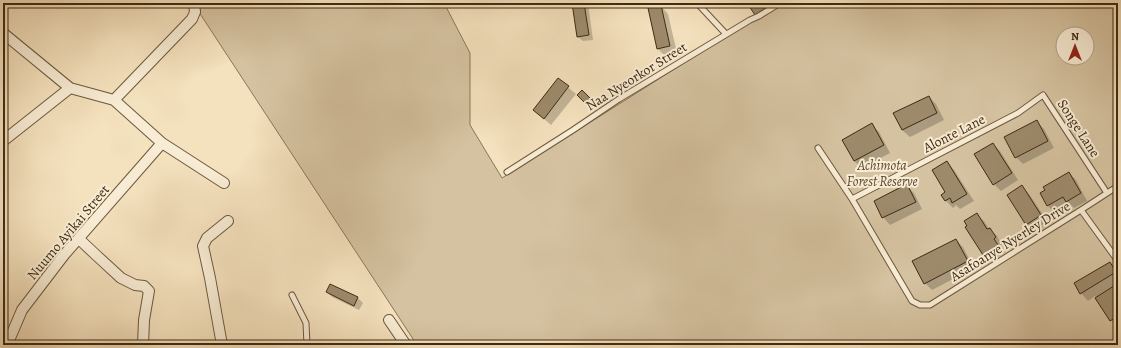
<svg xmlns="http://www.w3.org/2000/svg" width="1121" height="348" font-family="Alegreya,serif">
  <rect width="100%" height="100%" fill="#f4e1bd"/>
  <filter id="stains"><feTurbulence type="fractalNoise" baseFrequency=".005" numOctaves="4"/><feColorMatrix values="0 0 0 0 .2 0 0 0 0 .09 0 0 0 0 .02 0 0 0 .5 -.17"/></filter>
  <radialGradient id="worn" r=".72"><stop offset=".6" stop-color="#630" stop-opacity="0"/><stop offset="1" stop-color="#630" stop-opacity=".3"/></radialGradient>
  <path fill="#d5c2a0" stroke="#8a765a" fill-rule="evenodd" d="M193,3H444L470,53V125L502,178L779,3H1118V345H417ZM1063,34H1087V58H1063Z"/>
  <path fill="#0003" d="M573,3H588L593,40L583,41L578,37Z
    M755,3H774L777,8L760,19L755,14Z
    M661,6L668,14L677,53L665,56L658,49Z
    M558,79L576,94L551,125L534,110Z
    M582,91L594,104L590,107L579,95Z
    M929,97L936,104L944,120L910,137L902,130L894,114Z
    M1037,122L1044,129L1054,148L1023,164L1016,157Z
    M872,125L879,132L890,153L862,168L854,161Z
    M993,144L1000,151L1018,180L1001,191L994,184Z
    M947,162L954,170L974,201L960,209L956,205L953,208L945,200Z
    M1069,173L1076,180L1087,201L1074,208L1070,204L1055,213L1048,206L1041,193Z
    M907,186L914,193L922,209L890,225L883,217Z
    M1022,186L1029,194L1048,222L1034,231L1027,224Z
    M976,214L984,221L989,229L997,236L1002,245L1000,246L1004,252L990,261L983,254Z
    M956,240L963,247L974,268L932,290L925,283Z
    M1110,263L1118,272V283L1116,284L1118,286V328L1111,320L1095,296L1088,301L1081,293Z
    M331,285L358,298L363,303L359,310L332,297L327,292Z"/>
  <path fill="#9d8a6b" stroke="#3f2b13" d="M572,3H584L589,35L577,37Z
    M753,3H773L755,15L749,6Z
    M661,5L670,46L657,49L648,8Z
    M558,78L569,86L544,119L533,110Z
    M582,90L593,101L588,106L577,95Z
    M929,96L937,113L902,130L893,113Z
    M1037,120L1048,141L1015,158L1004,137Z
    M872,123L884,145L854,161L842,140Z
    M993,143L1012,173L993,185L974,154Z
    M947,161L967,194L952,203L950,198L945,201L941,195L945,192L932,170Z
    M1069,172L1081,193L1066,202L1063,197L1047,206L1040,193L1045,190L1043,187Z
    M907,184L916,202L882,218L874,201Z
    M1022,185L1041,215L1026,225L1007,195Z
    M977,213L987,229L990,228L996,237L994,239L998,245L983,255L965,227L967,226L964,221Z
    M956,239L968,261L924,284L912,261Z
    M1110,262L1116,272L1080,294L1074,283Z
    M330,284L358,297L354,306L326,292Z
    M1117,284L1118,286V305H1117L1118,307V316L1110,321L1095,298Z"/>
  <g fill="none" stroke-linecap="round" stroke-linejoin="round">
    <g stroke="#6c583e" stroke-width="7">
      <path id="service" d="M697,3L726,34
        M818,148L852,199L912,301L920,305H930L1081,210L1118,186
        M507,172L573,130L619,99L750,20L759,16L780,3
        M852,199L1018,113L1043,95L1107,193
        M1081,210L1118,261
        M292,295L306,323L307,345"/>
    </g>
    <g stroke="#6c583e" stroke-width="12">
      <path id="minor" d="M3,33L70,88L114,100L162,143L224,183
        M114,100L192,19L195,12L194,3
        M3,141L70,88
        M79,239L96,255L121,278L135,285L144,286L149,291L144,320L143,345
        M389,320L406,345
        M7,345L22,310L64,255L162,143
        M222,345L210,278L203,246L207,238L228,221"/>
    </g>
    <use href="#service" stroke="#f8ecd4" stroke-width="5"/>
    <use href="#minor" stroke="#f8ecd4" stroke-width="10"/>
  </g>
  <g text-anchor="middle" stroke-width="4" stroke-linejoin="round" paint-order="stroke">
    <g font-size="14" fill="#3f2b13" stroke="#f8ecd4">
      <text transform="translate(636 76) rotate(-32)" y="5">Naa Nyeorkor Street</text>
      <text transform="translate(1079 128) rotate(57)" y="5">Songe Lane</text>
      <text transform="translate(954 133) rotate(-27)" y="5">Alonte Lane</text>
      <text transform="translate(68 232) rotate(-50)" y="5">Nuumo Ayikai Street</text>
      <text transform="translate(1010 241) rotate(-32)" y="5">Asafoanye Nyerley Drive</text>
    </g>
    <g font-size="14" font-style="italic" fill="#5d492f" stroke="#f8ecd4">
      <text x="882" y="170">Achimota<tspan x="882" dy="16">Forest Reserve</tspan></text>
    </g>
  </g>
  <rect width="1121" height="348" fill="none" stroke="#f4e1bd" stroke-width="16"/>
  <rect x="4" y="4" width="1113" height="340" fill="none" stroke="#3f2b13" stroke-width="2"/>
  <rect x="8" y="8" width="1105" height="332" fill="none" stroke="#3f2b13"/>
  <g transform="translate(1075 46)"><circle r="19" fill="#f8ecd4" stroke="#ae9f87"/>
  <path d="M0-3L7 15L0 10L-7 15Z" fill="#8f2418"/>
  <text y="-6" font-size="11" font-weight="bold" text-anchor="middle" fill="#3f2b13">N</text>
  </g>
  <rect width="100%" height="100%" filter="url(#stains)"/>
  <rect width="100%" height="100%" fill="url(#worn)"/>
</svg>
